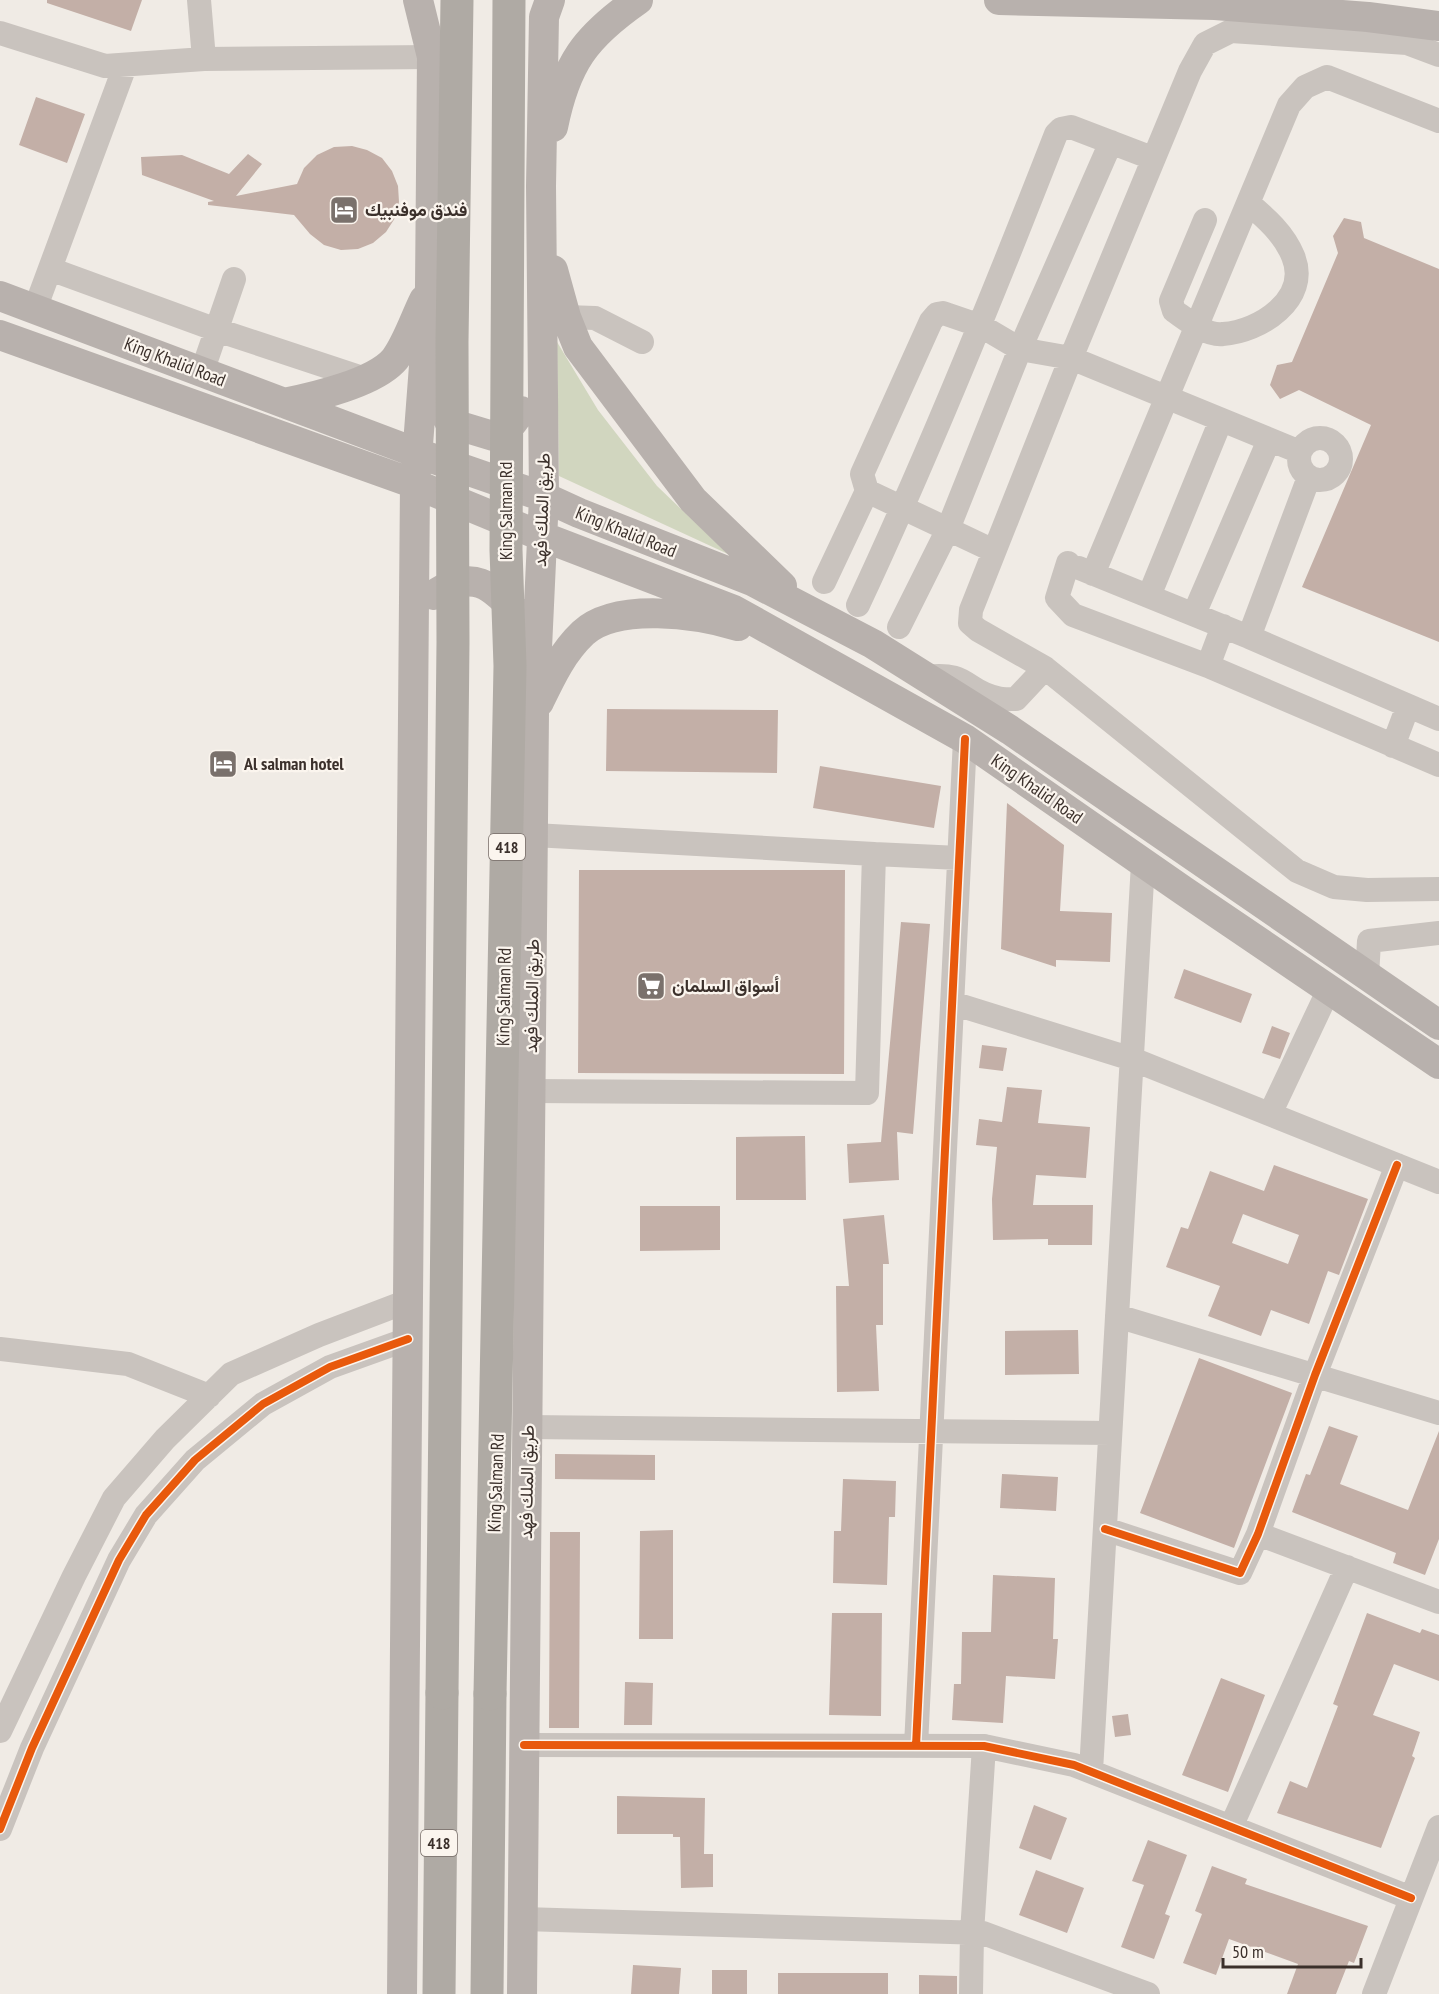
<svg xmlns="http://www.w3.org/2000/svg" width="1439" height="1994" font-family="'PT Sans Narrow',Vazirmatn,sans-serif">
  <rect width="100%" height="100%" fill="#f0ebe5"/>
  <path fill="#d1d6bf" d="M557,342L598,410L657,486L728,554L559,476Z"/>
  <path fill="#c3afa7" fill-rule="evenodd" d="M47,0H142L131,31L47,3Z
    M36,97L85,114L67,163L19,145Z
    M352,146L367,150L382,158L392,171L398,186L399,202L395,218L386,232L373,243L358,249L341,250L324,245L310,234L294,215L208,205V202L214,201L142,175L141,157L182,155L229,174L248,154L262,164L236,196L297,184L304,168L317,155L334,147Z
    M1344,218L1361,222L1364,238L1439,269V642L1302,587L1371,425L1299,390L1280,399L1270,385L1277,365L1292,362L1338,253L1333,236Z
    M607,709L778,710L777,773L606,771Z
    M820,766L941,786L934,828L813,808Z
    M1007,803L1064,845L1060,911L1112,913L1110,962L1056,960V967L1001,949Z
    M579,870H845L844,1074L578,1073Z
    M901,922L930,924L913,1134L897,1132L899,1180L849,1183L847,1144L881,1142Z
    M1184,969L1252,994L1241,1023L1174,998Z
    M1272,1026L1290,1033L1280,1059L1262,1053Z
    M982,1045L1007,1048L1003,1071L979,1068Z
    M1007,1087L1042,1090L1038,1123L1090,1127L1086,1178L1036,1175L1033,1205H1093L1092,1245H1048V1239L993,1240L992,1199L997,1147L976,1145L979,1119L1002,1122Z
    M805,1136L806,1200H736V1137Z
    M1274,1165L1368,1199L1339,1275L1328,1271L1309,1324L1271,1310L1261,1336L1208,1316L1220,1286L1166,1267L1181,1227L1188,1229L1210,1171L1264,1191ZM1243,1214L1299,1235L1288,1264L1232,1243Z
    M640,1206H720V1250L640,1251Z
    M884,1215L889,1264H883V1325H876L879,1391L837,1392L836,1286H849L843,1219Z
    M1078,1330L1079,1374L1005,1375V1331Z
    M1199,1358L1292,1393L1234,1548L1140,1513Z
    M1329,1426L1358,1436L1340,1484L1408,1510L1439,1431V1539L1425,1575L1393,1563L1396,1553L1292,1512L1306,1474L1310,1475Z
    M555,1454L655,1455V1480L555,1479Z
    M1002,1474L1058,1477L1056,1511L1000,1508Z
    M843,1479L896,1481L895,1517H889L887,1585L833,1583L834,1531H841Z
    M673,1530V1639H639L640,1531Z
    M550,1532H580L579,1728H549Z
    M993,1575L1055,1578L1053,1639H1058L1055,1679L1006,1676L1003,1723L952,1720L954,1684H961L962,1632H991Z
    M832,1613H882L881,1716L829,1715Z
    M1367,1613L1420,1633L1422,1629L1439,1635V1681L1394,1664L1373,1715L1420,1732L1412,1756L1415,1758L1381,1848L1277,1813L1290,1781L1307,1788L1338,1706L1333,1704Z
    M1221,1678L1265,1695L1228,1792L1182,1775Z
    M625,1682L653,1683L652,1725H624Z
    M1128,1714L1131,1735L1115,1737L1112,1716Z
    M617,1796L705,1798L704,1854H713V1887L681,1888L680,1837H673V1834H617Z
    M1034,1805L1067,1818L1051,1860L1019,1848Z
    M1148,1840L1187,1855L1165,1914L1170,1916L1154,1959L1121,1947L1144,1885L1132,1881Z
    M1212,1866L1247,1879L1245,1884L1368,1926L1354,1963L1349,1961L1336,1994H1287L1298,1964L1229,1939L1216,1975L1183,1963L1202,1914L1195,1911Z
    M1036,1870L1084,1888L1067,1933L1019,1915Z
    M633,1965L681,1968L679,1994H631Z
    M712,1970H747V1994H712Z
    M778,1973H888V1994H778Z
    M919,1975L957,1976V1994H919Z"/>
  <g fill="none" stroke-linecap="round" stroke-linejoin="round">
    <path stroke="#c9c3be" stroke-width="24" d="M199,0L204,59
      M0,33L105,66L204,59L432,57
      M1205,220L1171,301L1174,311C1187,320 1206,336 1223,334C1259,332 1311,299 1293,256C1284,234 1266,218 1248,203
      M50,269L217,330L365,379
      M35,309L125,66
      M566,317L595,318L642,342
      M202,372L234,279
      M1299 459a21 21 0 1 1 42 0a21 21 0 1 1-42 0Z
      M1309,477L1249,637L1439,719
      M994,551L867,491L862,474L931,321L937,314L943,313L981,326L1020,349L1071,358L1300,452
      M1068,563L1057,598L1073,615L1208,666L1439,765
      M1079,568L1249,637
      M1093,574L1289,105L1305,87L1327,77L1439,121
      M824,582L867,491
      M1149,596L1221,420
      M858,605C930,451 994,293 1056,134L1061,129L1071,127L1152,158
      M1194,614L1269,440
      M899,627L948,529L1020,349L1111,142
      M1208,666L1223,626
      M1045,668L1297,871L1334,887L1367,890L1439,889
      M925,677C969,671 964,691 997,698C1002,700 1010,699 1016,699L1045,668L978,630L970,623L971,610L1071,358L1190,71L1205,44L1231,31L1407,43L1439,55
      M1393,746L1408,706
      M874,854L959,858
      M1367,977L1369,941L1439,933
      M952,1003L1132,1059L1439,1182
      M531,1091L867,1093L874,854L534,835
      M1270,1114L1329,989
      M1117,1316L1439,1413
      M0,1349L128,1364L209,1396
      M528,1427L1110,1433
      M1105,1529L1240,1573L1258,1534L1315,1375L1397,1165
      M1258,1534L1439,1602
      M0,1731L74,1576L114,1498L165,1439L231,1374L319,1335L408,1301
      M524,1745L984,1746L1074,1765L1411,1898
      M916,1746L965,739
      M1091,1771L1143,863
      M1231,1827L1347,1567
      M0,1829L32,1748L119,1560L146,1515L195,1460L263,1404L330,1367L408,1339
      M523,1919L983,1933L1148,1994
      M971,1994L972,1933L984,1746
      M1374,1994L1439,1827"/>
    <path stroke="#b8b1ad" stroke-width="30" d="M999,0L1215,5L1368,17L1439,26
      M553,127C566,63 585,37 638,0
      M553,270L566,317L578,347L693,500L782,586
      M0,296L417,453L544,497L579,513L752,581L873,644L1010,730L1439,1025
      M0,335L415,484L541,536L734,610L965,739L1184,891L1439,1064
      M441,402L450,423L493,436L513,422L521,411
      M284,403C314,397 375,383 395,359C407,343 415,318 424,300
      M434,595C472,568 492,584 519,616
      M539,702C551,677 562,653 583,633C617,602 697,614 738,626
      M402,1994L415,484L430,287L432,57L418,0
      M522,1994L534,713L544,497L541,186L544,17L550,0"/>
    <path stroke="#afaaa4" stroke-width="33" d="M439,1994L442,1693
      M487,1994L490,1694"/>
    <path stroke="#afaaa4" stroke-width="33" d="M442,1693L453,642L452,342L457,0
      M490,1694L510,666L506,550L509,0"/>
    <g stroke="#fbf5ee" stroke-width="11">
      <path id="cycleway" d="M1105,1529L1240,1573L1258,1534L1315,1375L1397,1165
        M524,1745L984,1746L1074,1765L1411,1898
        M916,1746L965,739
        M0,1829L32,1748L119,1560L146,1515L195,1460L263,1404L330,1367L408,1339"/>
    </g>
    <use href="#cycleway" stroke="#e8590c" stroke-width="8"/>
  </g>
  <defs>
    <g id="hotel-square" transform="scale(1.5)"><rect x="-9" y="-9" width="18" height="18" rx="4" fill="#7a716c" stroke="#fbf5ee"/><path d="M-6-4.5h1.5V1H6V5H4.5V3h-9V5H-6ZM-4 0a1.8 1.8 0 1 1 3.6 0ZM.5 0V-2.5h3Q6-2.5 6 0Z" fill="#fff"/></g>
    <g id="supermarket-square" transform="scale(1.5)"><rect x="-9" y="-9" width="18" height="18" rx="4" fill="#7a716c" stroke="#fbf5ee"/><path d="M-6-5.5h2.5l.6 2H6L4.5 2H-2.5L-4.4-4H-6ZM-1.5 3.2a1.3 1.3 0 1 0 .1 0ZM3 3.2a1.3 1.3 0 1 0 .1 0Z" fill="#fff"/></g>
  </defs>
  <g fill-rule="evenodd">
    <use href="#hotel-square" x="344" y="210"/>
    <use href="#hotel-square" x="223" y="764"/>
    <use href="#supermarket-square" x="651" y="986"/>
  </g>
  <g text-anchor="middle" stroke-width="4.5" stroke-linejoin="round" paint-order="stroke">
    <g fill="#fbf5ee" stroke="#756b66" stroke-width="1.5">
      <rect x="489" y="834" width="36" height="26" rx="4.5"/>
      <rect x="421" y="1830" width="36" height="26" rx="4.5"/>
    </g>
    <g font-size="16" font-weight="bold" fill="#3b302b">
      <text x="507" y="853">418</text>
      <text x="439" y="1849">418</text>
    </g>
    <g font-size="18" font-weight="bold" fill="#3b302b" stroke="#fbf5ee" text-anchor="start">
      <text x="365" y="216">فندق موفنبيك</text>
      <text x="244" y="770">Al salman hotel</text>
      <text x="672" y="992">أسواق السلمان</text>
    </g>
    <g font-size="18" fill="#3b302b" stroke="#fbf5ee">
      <text transform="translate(175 362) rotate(21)" y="6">King Khalid Road</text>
      <text transform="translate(542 510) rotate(-88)" y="6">طريق الملك فهد</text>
      <text transform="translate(506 511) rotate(-90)" y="6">King Salman Rd</text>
      <text transform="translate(626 532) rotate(22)" y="6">King Khalid Road</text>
      <text transform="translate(1037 789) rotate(35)" y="6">King Khalid Road</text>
      <text transform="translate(532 996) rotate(-89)" y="6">طريق الملك فهد</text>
      <text transform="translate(504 997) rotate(-89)" y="6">King Salman Rd</text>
      <text transform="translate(527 1482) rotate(-89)" y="6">طريق الملك فهد</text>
      <text transform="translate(496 1483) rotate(-88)" y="6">King Salman Rd</text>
    </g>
  </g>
  <path d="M1223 1958v9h138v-9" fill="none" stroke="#3b302b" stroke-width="3"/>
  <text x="1232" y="1958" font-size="18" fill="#3b302b" stroke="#fbf5ee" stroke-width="4.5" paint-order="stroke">50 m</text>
</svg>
